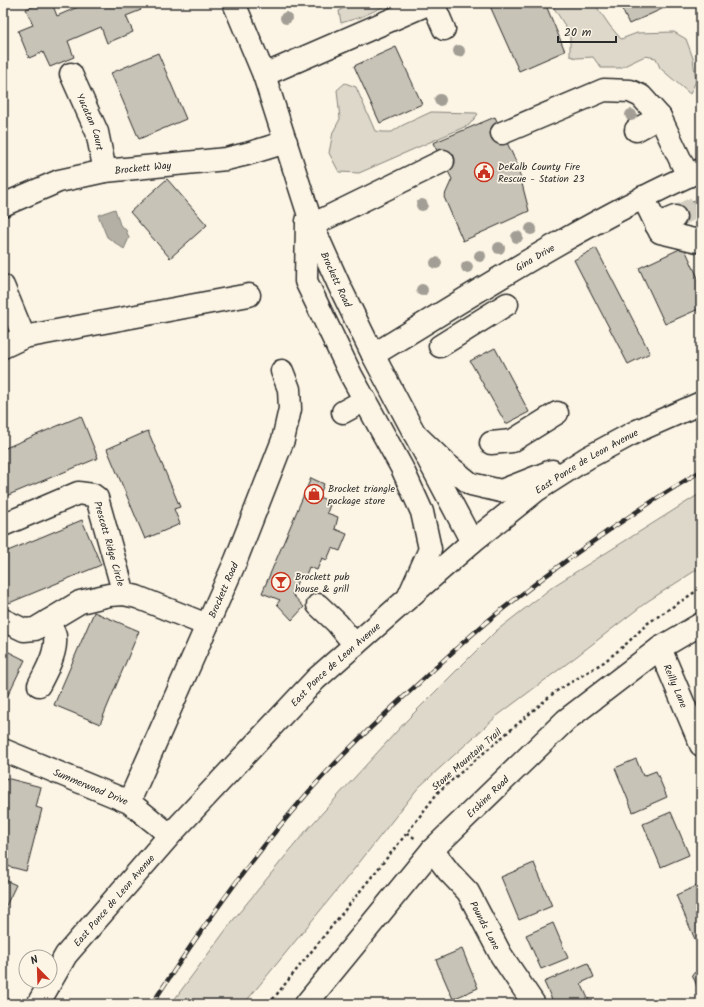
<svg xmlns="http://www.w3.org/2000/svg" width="704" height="1007" font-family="Kalam,sans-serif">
  <rect width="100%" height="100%" fill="#fcf5e5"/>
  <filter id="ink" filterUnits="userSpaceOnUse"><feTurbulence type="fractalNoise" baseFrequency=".025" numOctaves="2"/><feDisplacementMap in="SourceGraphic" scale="8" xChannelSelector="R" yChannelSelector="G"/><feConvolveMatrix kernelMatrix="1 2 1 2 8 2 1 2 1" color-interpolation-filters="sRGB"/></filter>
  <g filter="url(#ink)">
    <path fill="#ded8ca" stroke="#84827a" d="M351,3H391L361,17L341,23L339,11Z
      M551,3H594L610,26L621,39L637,33L674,32L686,39L693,58L696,81L690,94L660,68L656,58L645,56L620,68H601L593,57L577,58L570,56V34Z
      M345,83L356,87L375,131L383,132H392L401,126L431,112L476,113L478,114L469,125L359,173L339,172L329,153L333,132L340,119L337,90Z
      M701,493V567L648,601L577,656L497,716L418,788L359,863L244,1004H171L234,919L305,832L407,720L496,631L555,585Z"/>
    <path fill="#b4b0a5" stroke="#7d7b74" d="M115,209L120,225L126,230L129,238L124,249L107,237L98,215Z"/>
    <path fill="#c8c3b7" stroke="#2b2b2b" d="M41,3H52L57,16L87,3H138L141,10L126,16L133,32L107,43L101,27L68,41L74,57L50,67L43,52L29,58L18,31L33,25L26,9Z
      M498,3H545L565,51L519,71L490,6Z
      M619,3H675L629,24Z
      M396,47L422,104L380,123L354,66Z
      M158,53L186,119L139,139L111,73Z
      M495,117L517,164L529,211L463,241L444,197L452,179L433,143Z
      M167,179L207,225L170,258L130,212Z
      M700,199L701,215L679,225L673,210Z
      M684,247L699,280L701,279V308L665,324L639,268Z
      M596,248L650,353L628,364L574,260Z
      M495,348L529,412L506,424L470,361Z
      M81,416L98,458L6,496L3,488V449Z
      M148,431L180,507L174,509L180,524L145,539L107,449Z
      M311,478L324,484L319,497L331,502L327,513L338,517L335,529L347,534L340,551L332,548L327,560L322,558L317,570L309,567L304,580L299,578L292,594L304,607L292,620L277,604L280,600L262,593Z
      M82,520L101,565L9,603L3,588V553Z
      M94,612L139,631L100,724L54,705Z
      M3,649L25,660L8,695L3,692Z
      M636,759L643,776L656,771L667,797L633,812L615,768Z
      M6,778L41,787L36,807L42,809L26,871L3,865V787Z
      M671,812L689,855L661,867L643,824Z
      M534,863L552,906L519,920L501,877Z
      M3,879L16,885L3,912Z
      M701,884V942L697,944L676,895Z
      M553,923L568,958L541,969L526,935Z
      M462,949L478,988L453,999L436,960Z
      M588,963L594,977L581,983L590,1003L586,1004H554L544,982Z
      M701,970V996L692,974Z"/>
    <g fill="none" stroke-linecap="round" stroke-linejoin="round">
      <path stroke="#d2cdc0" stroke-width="22" stroke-dasharray="22 11" stroke-linecap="butt" d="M675,217L701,205"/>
      <g stroke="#2b2b2b" stroke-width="25">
        <g id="minor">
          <path id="s1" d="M234,3L264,75L312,225L339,285L373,355L472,542"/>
          <path d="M433,3L444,29"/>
          <path id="s2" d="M71,74L97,132L105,171"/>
          <path d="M264,75L430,3"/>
          <path d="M636,130L660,117"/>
          <path d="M502,133L604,90L630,91L641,96L660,117L688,176"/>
          <path d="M643,197L660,232L698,241L701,240"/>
          <path id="s3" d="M3,205L59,181L105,171L226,159L247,154L286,142"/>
          <path d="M307,221L306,281L351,375L402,468L422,512L430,549L408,598"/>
          <path d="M312,225L443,161"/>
          <path d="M656,225L675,217"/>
          <path d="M3,286L24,337L3,347"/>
          <path d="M24,337L249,295"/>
          <path d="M440,346L507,304"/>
          <path id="s4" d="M373,355C480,290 587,221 701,170"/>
          <path d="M343,412L365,400"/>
          <path d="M491,443L512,441L557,413"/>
          <path id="s5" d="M3,525L78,493L93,495L97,498L124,594"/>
          <path d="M318,605L337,623L355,645"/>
          <path d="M3,620L24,630L35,629L80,602L109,595L124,594L137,597L207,625"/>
          <path id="s6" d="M660,648L701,745"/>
          <path d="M39,685C46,671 57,653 55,636C54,631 50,626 48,621"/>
          <path id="s7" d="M3,750L129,802L170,835"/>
          <path id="s8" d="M129,802L236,560L283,440L290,409L289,389L282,371"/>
          <path id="s9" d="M432,850L449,872L468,892L501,955L534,1004"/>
          <path id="s10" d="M306,1004L432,850L566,720L660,648L701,624"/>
        </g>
      </g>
      <g stroke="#2b2b2b" stroke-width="25">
        <g id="major">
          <path d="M414,433L445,463L471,484L501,491L552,471"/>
          <path id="s11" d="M38,1004L66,955L170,835L316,679L472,542L537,490L587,458L637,431L701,403"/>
        </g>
      </g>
      <path stroke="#2b2b2b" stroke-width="2.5" stroke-dasharray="3 3" stroke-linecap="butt" d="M407,833L416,839
        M269,1004L407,833L439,791L555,692L604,662L624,646L648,623L701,588"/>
      <use href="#minor" stroke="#fcf5e5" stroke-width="22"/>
      <use href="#major" stroke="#fcf5e5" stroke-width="22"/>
      <g stroke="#2b2b2b" stroke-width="4.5">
        <path id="rail" d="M152,1004C199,932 249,860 306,795C341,755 380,718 419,683C444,660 468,637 494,616C560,563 629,514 701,471"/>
      </g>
      <use href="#rail" stroke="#fcf5e5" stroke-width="3" stroke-dasharray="9" stroke-linecap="butt"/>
    </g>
    <g fill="#a29e95">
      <circle cx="286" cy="18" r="6"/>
      <circle cx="459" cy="51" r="6"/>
      <circle cx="440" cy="100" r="6"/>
      <circle cx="631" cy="115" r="6"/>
      <circle cx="422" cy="205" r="6"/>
      <circle cx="531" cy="229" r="6"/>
      <circle cx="517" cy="237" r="6"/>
      <circle cx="499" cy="248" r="6"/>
      <circle cx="480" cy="256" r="6"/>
      <circle cx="436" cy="263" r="6"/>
      <circle cx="467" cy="267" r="6"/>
      <circle cx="422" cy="290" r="6"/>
    </g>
  </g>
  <defs>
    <g id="civic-ring" transform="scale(1)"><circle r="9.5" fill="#fcf5e5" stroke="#c8321e" stroke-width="1.5"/><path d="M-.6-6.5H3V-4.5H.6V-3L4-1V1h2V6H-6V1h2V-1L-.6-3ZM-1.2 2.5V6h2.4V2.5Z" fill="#c8321e"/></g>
    <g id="shop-ring" transform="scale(1)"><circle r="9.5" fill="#fcf5e5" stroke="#c8321e" stroke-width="1.5"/><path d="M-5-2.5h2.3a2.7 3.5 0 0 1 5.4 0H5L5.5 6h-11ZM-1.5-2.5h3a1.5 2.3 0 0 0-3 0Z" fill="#c8321e"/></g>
    <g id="bar-ring" transform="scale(1)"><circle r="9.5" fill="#fcf5e5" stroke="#c8321e" stroke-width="1.5"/><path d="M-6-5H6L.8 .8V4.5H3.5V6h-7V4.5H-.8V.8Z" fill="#c8321e"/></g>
  </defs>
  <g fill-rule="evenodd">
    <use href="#civic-ring" x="484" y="172"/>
    <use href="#shop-ring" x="314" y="494"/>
    <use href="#bar-ring" x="281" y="582"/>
  </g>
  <g text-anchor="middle" stroke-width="3.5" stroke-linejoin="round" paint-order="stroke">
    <g font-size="10" fill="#2b2b2b" stroke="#fcf5e5">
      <text dy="4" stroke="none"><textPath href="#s2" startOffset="52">Yucatan Court</textPath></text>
      <text dy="4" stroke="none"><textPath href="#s3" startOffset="146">Brockett Way</textPath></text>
      <text dy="4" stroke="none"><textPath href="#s4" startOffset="189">Gina Drive</textPath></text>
      <text dy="4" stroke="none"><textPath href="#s1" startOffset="295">Brockett Road</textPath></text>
      <text dy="4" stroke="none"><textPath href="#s11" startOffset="777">East Ponce de Leon Avenue</textPath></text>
      <text dy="4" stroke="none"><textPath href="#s5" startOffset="149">Prescott Ridge Circle</textPath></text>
      <text dy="4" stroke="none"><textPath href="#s8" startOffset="232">Brockett Road</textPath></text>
      <text dy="4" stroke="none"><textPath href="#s11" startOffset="453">East Ponce de Leon Avenue</textPath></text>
      <text dy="4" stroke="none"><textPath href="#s6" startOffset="41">Reilly Lane</textPath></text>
      <text transform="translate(466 759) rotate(-41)" y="4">Stone Mountain Trail</text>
      <text dy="4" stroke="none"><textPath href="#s7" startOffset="95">Summerwood Drive</textPath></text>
      <text dy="4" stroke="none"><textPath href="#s10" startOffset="276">Erskine Road</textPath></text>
      <text dy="4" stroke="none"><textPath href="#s11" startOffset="129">East Ponce de Leon Avenue</textPath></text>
      <text dy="4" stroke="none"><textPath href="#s9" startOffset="93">Pounds Lane</textPath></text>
    </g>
    <g font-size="10" fill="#2b2b2b" stroke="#fcf5e5" text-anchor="start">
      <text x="498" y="170">DeKalb County Fire<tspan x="498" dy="12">Rescue - Station 23</tspan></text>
      <text x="328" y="492">Brocket triangle<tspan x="328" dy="12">package store</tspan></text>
      <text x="295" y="580">Brockett pub<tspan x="295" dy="12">house &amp; grill</tspan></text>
    </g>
  </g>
  <rect width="704" height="1007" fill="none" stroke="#fcf5e5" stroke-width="16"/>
  <rect x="8" y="8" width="688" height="991" fill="none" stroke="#2b2b2b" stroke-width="1.5" filter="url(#ink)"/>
  <g transform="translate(38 969) rotate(337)"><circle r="19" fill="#fcf5e5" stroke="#a8a49b"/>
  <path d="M0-3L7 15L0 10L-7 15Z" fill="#c8321e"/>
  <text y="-6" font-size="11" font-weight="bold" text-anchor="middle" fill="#2b2b2b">N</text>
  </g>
  <path d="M558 36v6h58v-6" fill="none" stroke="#2b2b2b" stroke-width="2"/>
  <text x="564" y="36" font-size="12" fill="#2b2b2b" stroke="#fcf5e5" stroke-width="3" paint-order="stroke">20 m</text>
</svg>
